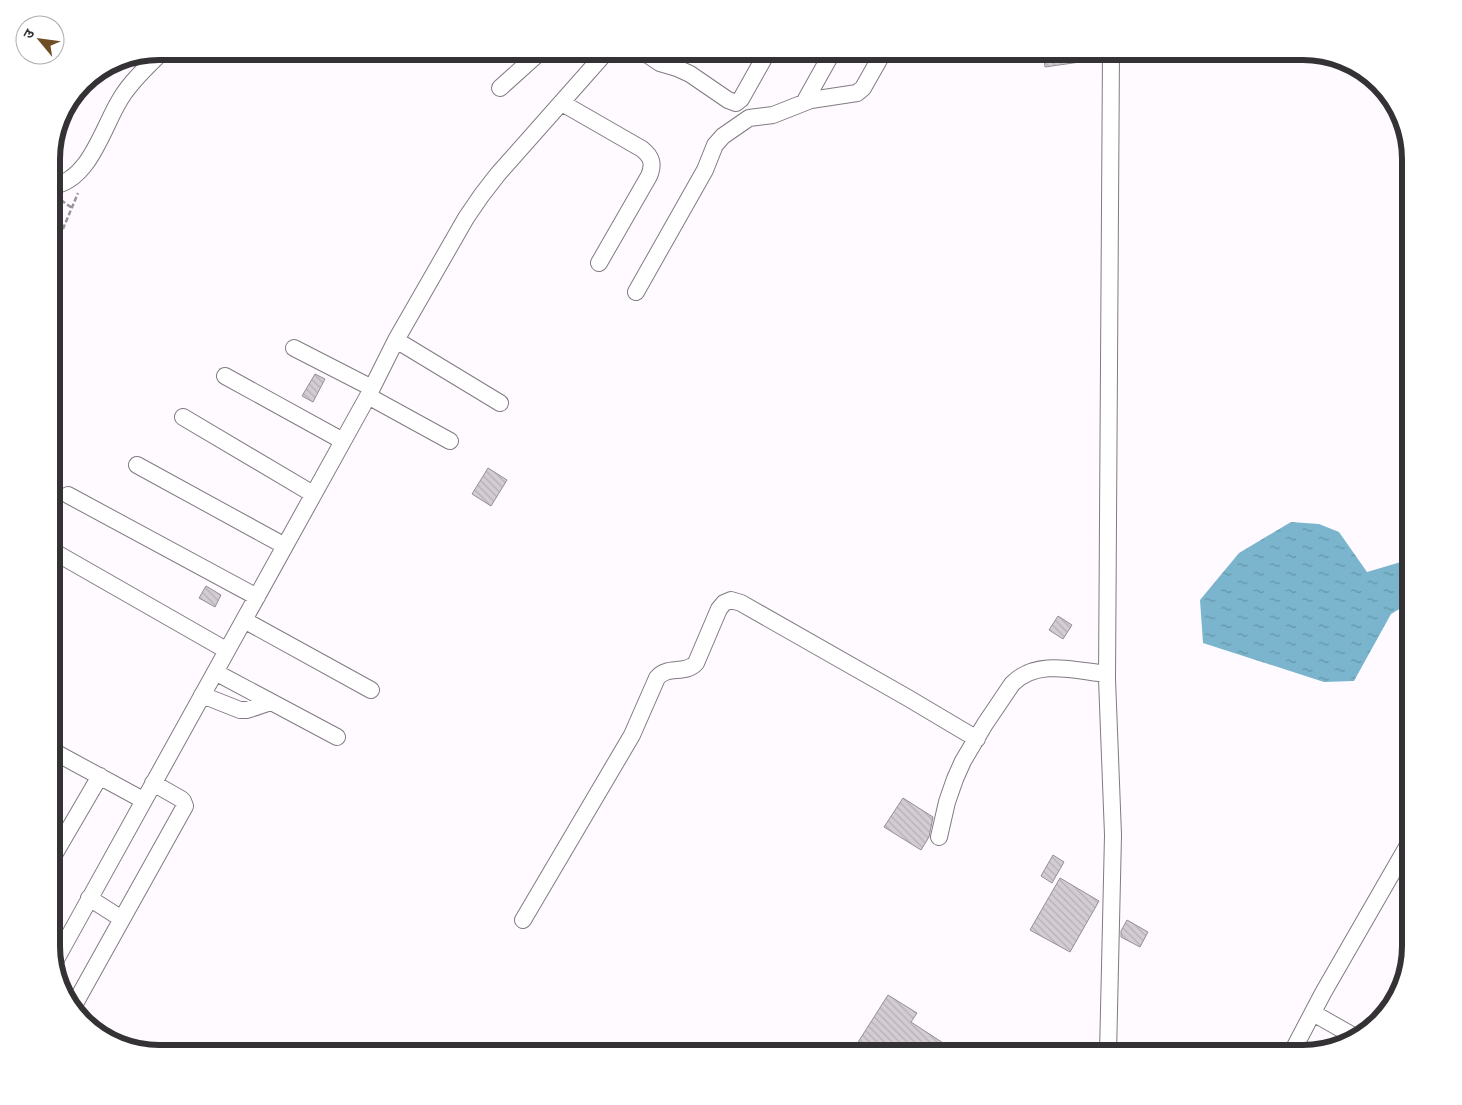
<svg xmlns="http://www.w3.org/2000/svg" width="1462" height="1105" font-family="'PT Sans','Noto Sans Devanagari',sans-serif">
  <defs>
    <pattern id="water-ripples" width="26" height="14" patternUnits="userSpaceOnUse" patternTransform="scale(1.25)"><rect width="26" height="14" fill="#7ab5cd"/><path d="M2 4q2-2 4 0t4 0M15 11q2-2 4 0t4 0" fill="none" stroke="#6594a7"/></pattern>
    <pattern id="building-back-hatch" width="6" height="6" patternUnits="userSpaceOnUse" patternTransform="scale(1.25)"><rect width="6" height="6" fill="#d3cdd3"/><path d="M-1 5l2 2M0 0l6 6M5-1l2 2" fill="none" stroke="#b6b0b6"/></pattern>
  </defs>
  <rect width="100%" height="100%" fill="#fffaff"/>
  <path fill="url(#water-ripples)" d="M1291,522L1319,524L1339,532L1367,572L1411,559V602L1391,614L1354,681L1324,682L1203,643L1200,600L1239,553Z"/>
  <path fill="url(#building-back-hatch)" stroke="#958f95" d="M1043,51H1101V59L1045,67Z
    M315,374L325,379L313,402L302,396Z
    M488,468L507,480L491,506L472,494Z
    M206,586L221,595L215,607L199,598Z
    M1058,616L1072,625L1063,639L1049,630Z
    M903,798L933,817L929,837L921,850L884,827Z
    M1053,855L1064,862L1052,883L1041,876Z
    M1060,878L1099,901L1070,952L1030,930Z
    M1127,920L1148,932L1140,947L1121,937V931Z
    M888,995L917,1013L911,1022L960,1054H866L855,1047Z"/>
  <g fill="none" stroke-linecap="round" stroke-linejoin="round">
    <g stroke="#807b80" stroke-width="18">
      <path id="minor" d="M642,51L660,63L677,68L690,74L728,100L736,103L741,99L768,51
        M500,88L541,51
        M805,101L833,51
        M562,103L642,149C652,157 654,164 649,176L599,263
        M52,186C90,181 103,126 121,98C132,80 148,66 163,51
        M636,292L705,170L715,145L723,136L749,118L773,115L811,100L857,93L863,88L884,51
        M396,340L500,403
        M294,348L372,388
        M225,376L343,441
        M368,396L450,441
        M183,417L313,494
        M137,465L285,546
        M68,495L257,597
        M51,550L226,650
        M244,620L371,690
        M215,672L337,737
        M202,695L240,710H247L271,702
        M51,750L143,800
        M939,837L947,802L955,779L963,761L985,724L1012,684C1037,658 1076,671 1107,674
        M51,860L100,776
        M89,898L122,919
        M523,920L632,735L657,678C667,665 685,675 696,663L719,609L724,603L731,600L741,603L908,698L977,739
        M54,963L368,396L396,340L466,218L481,196L498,174L607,51
        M73,1007L185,806L183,801L181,799L153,783
        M1313,1013L1357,1038
        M1108,1054L1113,835L1107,679L1111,51
        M1291,1054L1323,993L1411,840"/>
    </g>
    <path stroke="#989598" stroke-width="2.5" stroke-dasharray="5 2.5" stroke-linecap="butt" d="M61,200L72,208
      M51,248L60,236L78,193"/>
    <use href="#minor" stroke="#fff" stroke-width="16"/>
  </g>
  <path d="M0 0H1462V1105H0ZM159 60H1303A99 99 0 0 1 1402 159V946A99 99 0 0 1 1303 1045H159A99 99 0 0 1 60 946V159A99 99 0 0 1 159 60Z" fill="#fff" fill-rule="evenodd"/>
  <path fill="none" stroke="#343234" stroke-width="6" d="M159 60H1303A99 99 0 0 1 1402 159V946A99 99 0 0 1 1303 1045H159A99 99 0 0 1 60 946V159A99 99 0 0 1 159 60Z"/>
  <g transform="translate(40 40) rotate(299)"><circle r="24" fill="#ffffff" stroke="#aeadae"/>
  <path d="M0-4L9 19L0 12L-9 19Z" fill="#6e4e24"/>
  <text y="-8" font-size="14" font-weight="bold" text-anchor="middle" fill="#343234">उ</text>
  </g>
</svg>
